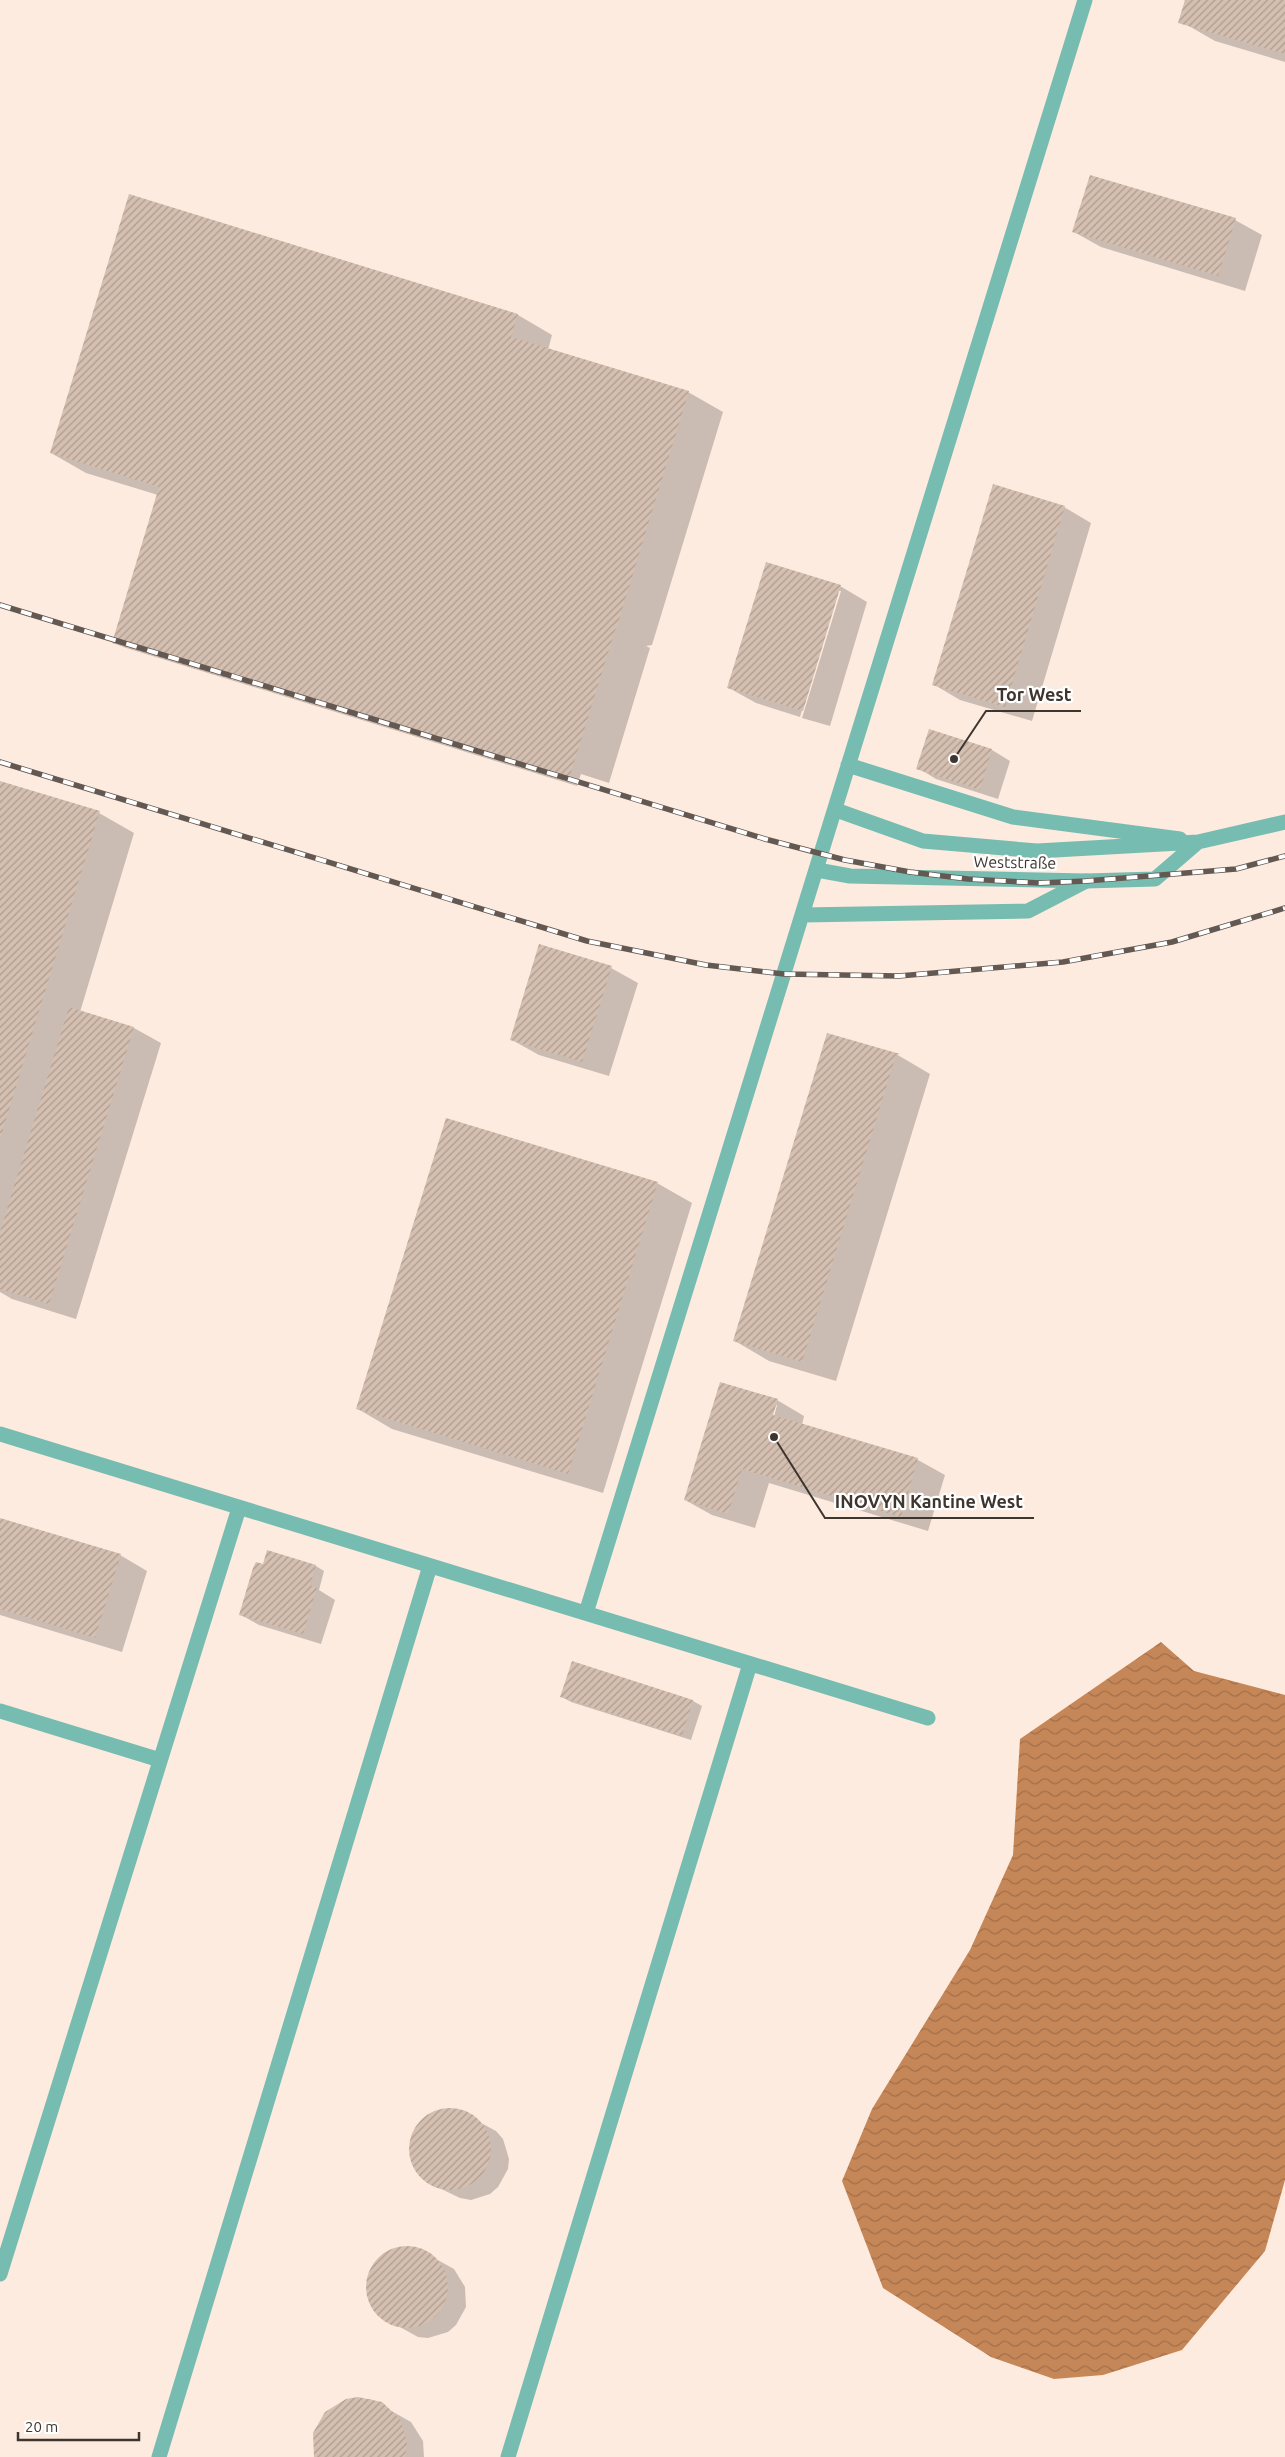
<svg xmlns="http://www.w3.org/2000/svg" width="1285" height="2457" font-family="Ubuntu,sans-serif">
  <defs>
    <pattern id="water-waves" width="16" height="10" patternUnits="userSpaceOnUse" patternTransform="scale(1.25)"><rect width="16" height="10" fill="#c68758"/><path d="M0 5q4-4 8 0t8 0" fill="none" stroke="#a26f49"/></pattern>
    <pattern id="building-hatch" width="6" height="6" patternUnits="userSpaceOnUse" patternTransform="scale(1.25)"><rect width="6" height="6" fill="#d4bfb1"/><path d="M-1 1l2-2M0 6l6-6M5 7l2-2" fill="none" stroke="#ad9c90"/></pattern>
  </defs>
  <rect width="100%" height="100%" fill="#fdebdf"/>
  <path fill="url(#water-waves)" d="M1161,1642L1194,1671L1285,1695V2180L1265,2251L1182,2350L1103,2375L1054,2379L991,2357L883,2288L842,2181L872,2109L970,1950L1013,1855L1020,1739Z"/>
  <path fill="#0003" fill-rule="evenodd" d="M1186,0H1285V62L1215,41L1180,21Z
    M130,196L518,315L552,335L548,350L688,392L723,412L652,645L646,646L650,648L609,783L581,774L577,786L123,647L114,642L158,495L86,473L51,453Z
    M1235,220L1262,235L1245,291L1101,247L1074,232Z
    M1064,507L1091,523L1032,721L960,700L933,684Z
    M840,586L867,602L830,726L802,718L841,591H838L800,717L756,703L729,688Z
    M930,731L992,750L1010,761L998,799L936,779L918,768Z
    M0,783L99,813L134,833L80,1012L134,1028L161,1043L76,1319L12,1299L0,1292Z
    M611,968L638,983L609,1076L539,1055L512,1040Z
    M896,1054L930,1074L836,1381L769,1361L735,1341Z
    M657,1183L692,1203L603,1493L392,1429L358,1409Z
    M777,1400L804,1416L802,1425L918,1460L945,1475L928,1531L769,1483L755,1528L712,1515L685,1500ZM775,1405H777L773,1421L770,1420Z
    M0,1519L120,1555L147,1571L122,1652L0,1615Z
    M316,1566L324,1571L319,1590L335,1600L321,1644L259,1625L241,1615Z
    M573,1663L693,1701L702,1706L691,1740L571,1702L562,1697Z
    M438,2111H459L496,2131L503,2139L509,2159L508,2169L498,2187L490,2194L471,2200L460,2198L431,2184L416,2170L410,2150L412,2140L421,2122Z
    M416,2248L454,2269L465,2287L466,2307L456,2325L448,2332L428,2338L418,2337L380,2316L369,2299L368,2278L372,2268L386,2253L396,2249Z
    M370,2399L411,2422L423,2441L424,2457H317L326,2412L346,2400Z"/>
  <path fill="url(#building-hatch)" d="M1185,0H1285V54L1178,23Z
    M1090,175L1236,218L1218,276L1072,232Z
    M129,194L518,314L511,337L689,391L617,626H614L616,627L568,782L112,643L159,487L50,453Z
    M993,484L1065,506L1005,707L932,685Z
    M766,562L841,585L803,711L727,688Z
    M929,729L992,749L980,790L916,769Z
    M0,781L100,811L0,1139Z
    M539,944L612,966L582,1062L510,1040Z
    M69,1007L134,1027L49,1304L0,1289V1232Z
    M827,1033L900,1054L896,1055L802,1362L733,1341Z
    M446,1118L658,1182L568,1474L356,1409Z
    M720,1382L778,1399L773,1415L918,1458L901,1517L742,1469L728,1514L684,1500Z
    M0,1518L121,1554L95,1638L0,1609Z
    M267,1550L316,1565L310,1585L317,1588L303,1634L239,1615L253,1568L256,1562L263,1564Z
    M572,1661L693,1700L682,1736L560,1697Z
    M409 2149a41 41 0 1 1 82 0a41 41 0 1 1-82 0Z
    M366 2287a41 41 0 1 1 82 0a41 41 0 1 1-82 0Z
    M358,2397L382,2402L400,2419L407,2442L405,2457H314L313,2433L325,2412L346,2399Z"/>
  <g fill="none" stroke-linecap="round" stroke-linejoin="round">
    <path stroke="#77bcb0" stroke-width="15" d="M848,765L1013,817L1180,839
      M803,915L1028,911L1086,881
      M0,1434L928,1718
      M586,1613L1085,0
      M0,1711L160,1760
      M0,2274L239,1508
      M159,2457L430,1566
      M508,2457L750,1664"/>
    <path stroke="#77bcb0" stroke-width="15" d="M836,810L923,841L1037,851L1198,842L1285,822
      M817,870L850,876L1086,881L1155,879L1198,842"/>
    <g stroke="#645952" stroke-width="5.5">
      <path id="rail" d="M0,605L765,839L845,860L910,872L968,879L1040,883L1086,881L1236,869L1285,856
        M0,762L587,941L706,965L784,974L899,976L1063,962L1172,942L1285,908"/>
    </g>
    <use href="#rail" stroke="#fff" stroke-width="4" stroke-dasharray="11" stroke-linecap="butt"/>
  </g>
  <g text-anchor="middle" stroke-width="4.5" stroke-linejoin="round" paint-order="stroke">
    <g font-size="16" fill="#3e352f" stroke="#fff">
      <text transform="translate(1015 862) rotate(1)" y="6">Weststraße</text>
    </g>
  </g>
  <path fill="none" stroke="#3e352f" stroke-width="2" d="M954 759L986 711H1081M774 1437L825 1518H1034"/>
  <g fill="#3e352f" stroke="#fff" stroke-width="2">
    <circle cx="954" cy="759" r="5"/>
    <circle cx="774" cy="1437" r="5"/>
  </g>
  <g font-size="18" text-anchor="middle" font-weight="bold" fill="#3e352f" stroke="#fff" stroke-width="4.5" stroke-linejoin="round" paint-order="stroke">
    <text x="1034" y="701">Tor West</text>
    <text x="929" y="1508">INOVYN Kantine West</text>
  </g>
  <path d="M18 2432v8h121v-8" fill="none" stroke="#3e352f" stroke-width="2.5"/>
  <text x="25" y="2432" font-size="15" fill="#3e352f" stroke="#ffffff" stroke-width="4" paint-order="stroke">20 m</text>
</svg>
